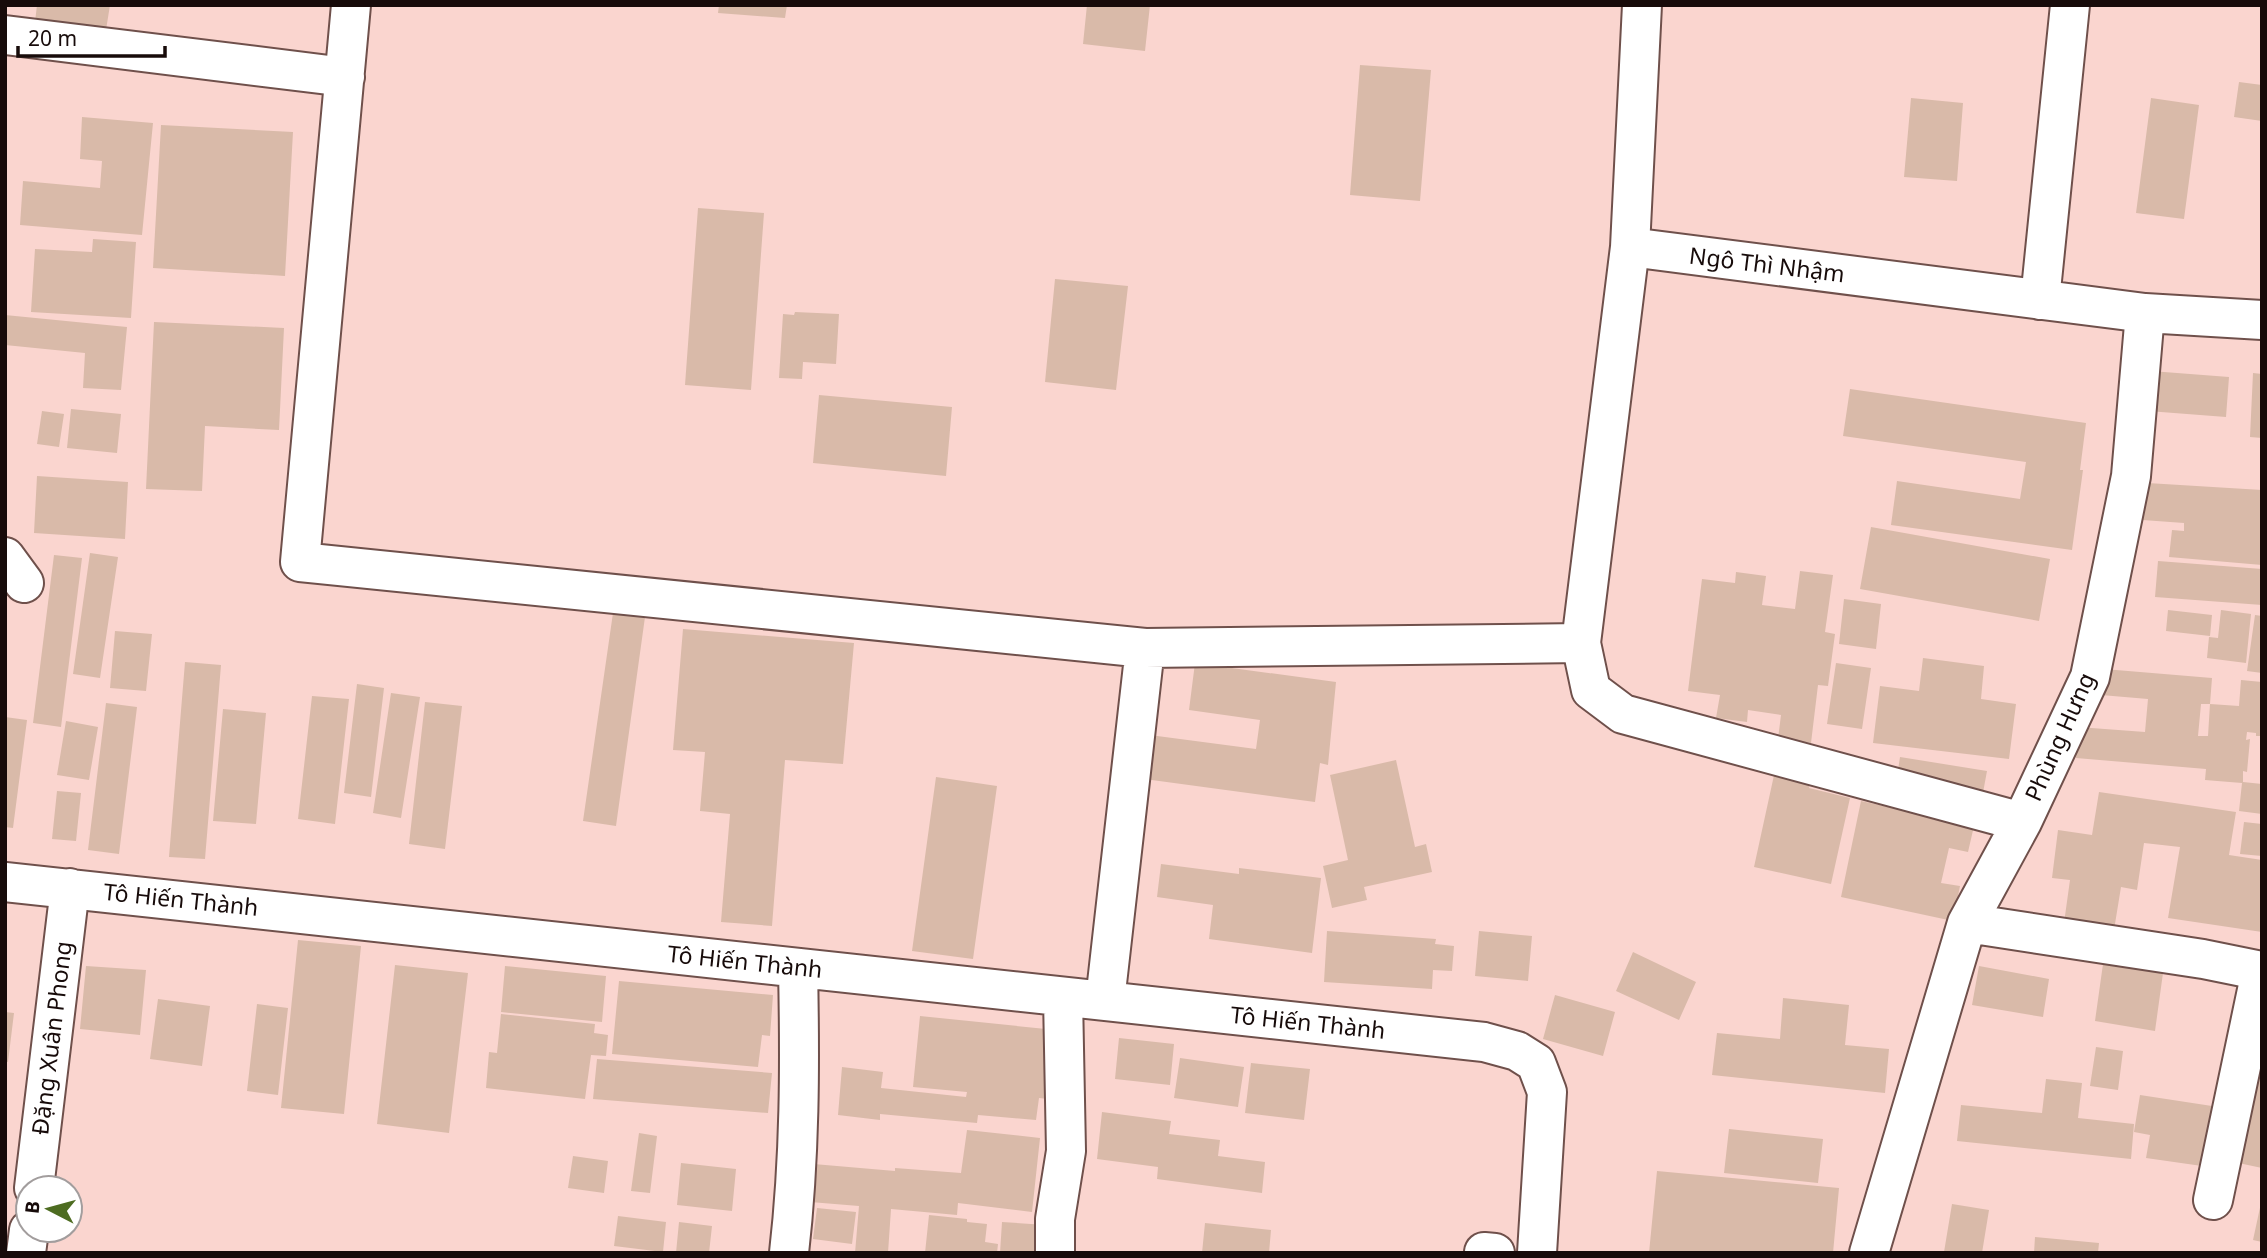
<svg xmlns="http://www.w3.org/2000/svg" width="2267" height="1258" font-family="'Noto Sans',sans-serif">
  <rect width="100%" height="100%" fill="#fad5cf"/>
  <path fill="#d9baa9" d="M37,5H110L106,30L35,22Z
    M719,5H787L785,18L718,13Z
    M1087,5H1150L1145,51L1083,44Z
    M1360,65L1431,70L1420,201L1350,195Z
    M2239,82L2262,85V121L2234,117Z
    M1911,98L1963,103L1957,181L1904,177Z
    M2151,98L2199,105L2184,219L2136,213Z
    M82,117L153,123L142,235L20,225L23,181L100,188L102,161L80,159Z
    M161,125L293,132L285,276L153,268Z
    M698,208L764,213L751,390L685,385Z
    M93,239L136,242L131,318L31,312L35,249L92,252Z
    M1055,279L1128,286L1116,390L1045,382Z
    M795,312L839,314L836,364L803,362L802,379L779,378L783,314L794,315Z
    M5,315L127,327L121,390L83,388L85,353L5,345Z
    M154,322L284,328L279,430L205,426L202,491L146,489Z
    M2151,371L2229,377L2226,417L2148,411Z
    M2253,373L2262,374V438L2250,437Z
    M1850,389L2086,423L2080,470H2083L2072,550L1891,525L1897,481L2020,499L2026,462L1843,436Z
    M819,395L952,407L946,476L813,463Z
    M71,409L121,414L117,453L67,448Z
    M42,411L64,414L59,447L37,444Z
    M37,476L128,482L125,539L34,533Z
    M2131,482L2262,490V565L2169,557L2172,530L2184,531V523L2129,519Z
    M1871,527L2050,559L2039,621L1860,589Z
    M90,553L118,557L100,678L73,674Z
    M54,555L82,558L61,727L33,723Z
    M2158,561L2262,569V605L2155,597Z
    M1800,571L1833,575L1825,632L1835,634L1828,686L1818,685L1811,743L1778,739L1781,715L1748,710L1747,722L1716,718L1720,695L1688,691L1702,579L1735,583L1736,572L1766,576L1762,605L1795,609Z
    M1844,599L1881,604L1876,649L1839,644Z
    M2168,610L2212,615L2210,636L2166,631Z
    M2221,610L2251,614L2246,663L2207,658L2209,637L2218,638Z
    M613,613L645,617L616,826L583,821Z
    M2255,615L2262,616V673L2247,671Z
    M683,629L854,643L843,764L785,760L772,926L721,922L730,814L700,811L705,752L673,750Z
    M115,631L152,634L146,691L110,688Z
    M1923,658L1984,666L1981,699L2016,704L2009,759L1873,743L1880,686L1919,691Z
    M185,662L221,665L205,859L169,857Z
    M1195,663L1336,682L1328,765L1320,763L1315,802L1137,778L1142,734L1256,749L1260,720L1189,710Z
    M1836,663L1871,668L1862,729L1827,724Z
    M2104,669L2212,678L2210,704H2201L2198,736H2208L2210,704L2239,706L2241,680L2262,682V736H2256V733L2247,732L2246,740L2250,739L2247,772L2243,771V782L2262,784V814L2239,811L2242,783L2205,780L2206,769L2076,758L2078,727L2145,732L2148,699L2101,695Z
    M357,684L384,688L371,797L344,793Z
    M391,693L420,697L401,818L373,813Z
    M312,696L349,699L335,824L298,819Z
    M425,702L462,706L445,849L409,844Z
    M106,703L137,707L119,854L88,850Z
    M223,709L266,713L256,824L213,821Z
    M5,717L27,720L13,828L5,827Z
    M66,721L98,727L89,780L57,775Z
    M1900,757L1987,771L1982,798L1896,784Z
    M1396,760L1415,847L1426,844L1432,872L1364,887L1367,900L1332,908L1323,866L1348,860L1330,775Z
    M1776,766L1812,774L1809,788L1850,798L1831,884L1754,867Z
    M936,777L997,786L973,959L912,951Z
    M57,791L81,793L76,841L52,839Z
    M2099,792L2236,812L2229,855L2262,860V932L2168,918L2180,847L2144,843L2137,890L2121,887L2114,930L2064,923L2070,880L2052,878L2058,830L2092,835Z
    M1861,801L1974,826L1968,852L1949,848L1941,883L1960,886L1953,921L1841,897Z
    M2244,822L2262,824V856L2240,854Z
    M1161,864L1239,874V868L1321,878L1312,953L1209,939L1213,905L1157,897Z
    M1327,931L1436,939L1435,944L1454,946L1452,971L1433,970L1432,989L1324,982Z
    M1479,931L1532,936L1528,981L1475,976Z
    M298,940L361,946L344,1114L281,1108Z
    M1633,952L1696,982L1679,1020L1616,991Z
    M2103,964L2163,973L2155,1031L2095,1021Z
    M395,965L468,973L449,1133L377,1124Z
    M86,966L146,970L140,1035L80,1029Z
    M505,966L606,976L602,1022L501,1012Z
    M1979,966L2049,979L2043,1017L1972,1005Z
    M619,981L773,995L770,1036L762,1035L758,1067L612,1054Z
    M1555,995L1615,1012L1603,1056L1543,1039Z
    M1783,998L1849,1005L1845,1045L1889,1049L1885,1093L1712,1075L1717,1033L1780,1039Z
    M158,999L210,1006L202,1066L150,1059Z
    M257,1004L288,1008L278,1095L247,1091Z
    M5,1012L14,1013L8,1062L5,1061Z
    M501,1014L595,1024L594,1033L608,1035L606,1056L591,1055L585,1099L486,1088L489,1052L497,1053Z
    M2262,1014V1168L2229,1161Z
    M920,1016L1056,1030L1048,1099L1039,1098L1036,1120L978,1115L977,1123L880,1114V1120L838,1115L842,1067L883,1072L881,1088L966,1097L967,1092L913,1087Z
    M1119,1038L1174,1044L1170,1085L1115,1079Z
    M2096,1047L2123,1051L2118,1090L2090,1086Z
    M1180,1058L1244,1067L1238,1107L1174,1098Z
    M597,1059L772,1073L768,1113L593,1099Z
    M1251,1063L1310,1069L1304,1120L1245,1113Z
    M2046,1079L2082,1083L2078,1118L2134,1124L2131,1159L1957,1141L1961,1105L2042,1113Z
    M2140,1095L2225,1108L2216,1168L2146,1158L2150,1135L2134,1132Z
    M1102,1112L1171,1121L1169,1134L1220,1140L1218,1156L1265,1162L1262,1193L1157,1179L1158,1167L1097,1159Z
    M1729,1129L1823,1139L1818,1183L1724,1173Z
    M967,1130L1040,1138L1032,1212L958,1203L957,1215L891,1209L888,1253H855L859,1206L798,1201L802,1163L895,1171V1168L961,1173Z
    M639,1133L657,1136L650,1193L631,1191Z
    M573,1156L608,1161L604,1193L568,1188Z
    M681,1163L736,1169L732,1211L677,1205Z
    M1657,1171L1839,1188L1833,1253H1649Z
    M2261,1203H2262V1242L2253,1240Z
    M1952,1204L1989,1210L1982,1253L1944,1252Z
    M817,1208L856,1212L852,1244L813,1239Z
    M929,1215L967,1219V1222L987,1224L985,1242L998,1244L997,1253H925Z
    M618,1216L666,1222L663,1252L614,1246Z
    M679,1222L712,1226L709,1253H676Z
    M1002,1222L1046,1225L1044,1253H1000Z
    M1205,1223L1271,1230L1269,1253H1202Z
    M2035,1237L2099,1243L2098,1253H2034Z"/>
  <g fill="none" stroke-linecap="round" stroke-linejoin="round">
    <g stroke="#6f504b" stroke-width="42">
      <path id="minor" d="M351,5L300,562L1145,648
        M1642,5L1630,247L2145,313
        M5,35L345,77
        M1630,247L1581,643L1591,690L1623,714L2022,822
        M2040,300L2070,5
        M5,557L24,583
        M5,882L1484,1042L1517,1051L1536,1063L1547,1092L1537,1253
        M1967,923L2203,959L2262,971
        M1105,1001L1145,648L1581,643
        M34,1188L70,888
        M2213,1200L2261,971
        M1484,1252L1495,1253
        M26,1253L29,1230
        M789,1253C800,1158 800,1063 798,968
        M1055,1253V1219L1066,1151L1063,997
        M1869,1253L1967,923L2022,822L2090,677L2131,476L2145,313L2262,320"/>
    </g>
    <use href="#minor" stroke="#fff" stroke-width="38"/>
  </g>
  <g text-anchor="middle" stroke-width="7" stroke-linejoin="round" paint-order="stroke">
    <g font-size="23" fill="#170b0a" stroke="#fff">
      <text transform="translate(1767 265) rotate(7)" y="8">Ngô Thì Nhậm</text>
      <text transform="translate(2060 737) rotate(-66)" y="8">Phùng Hưng</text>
      <text transform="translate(181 900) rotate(6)" y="8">Tô Hiến Thành</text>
      <text transform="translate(745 962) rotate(6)" y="8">Tô Hiến Thành</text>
      <text transform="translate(1308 1023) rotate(6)" y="8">Tô Hiến Thành</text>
      <text transform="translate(52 1038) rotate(-83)" y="8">Đặng Xuân Phong</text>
    </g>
  </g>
  <rect width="2267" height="1258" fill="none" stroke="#170b0a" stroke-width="14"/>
  <g transform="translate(49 1209) rotate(276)"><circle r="33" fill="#ffffff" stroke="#a29d9d" stroke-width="2"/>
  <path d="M0-5L12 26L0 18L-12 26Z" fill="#4d6c21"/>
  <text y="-10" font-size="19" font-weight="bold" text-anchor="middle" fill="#170b0a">B</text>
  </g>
  <path d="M18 46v10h147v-10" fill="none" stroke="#170b0a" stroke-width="3.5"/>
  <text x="28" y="46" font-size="21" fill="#170b0a" stroke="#ffffff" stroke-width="5" paint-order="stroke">20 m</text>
</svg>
